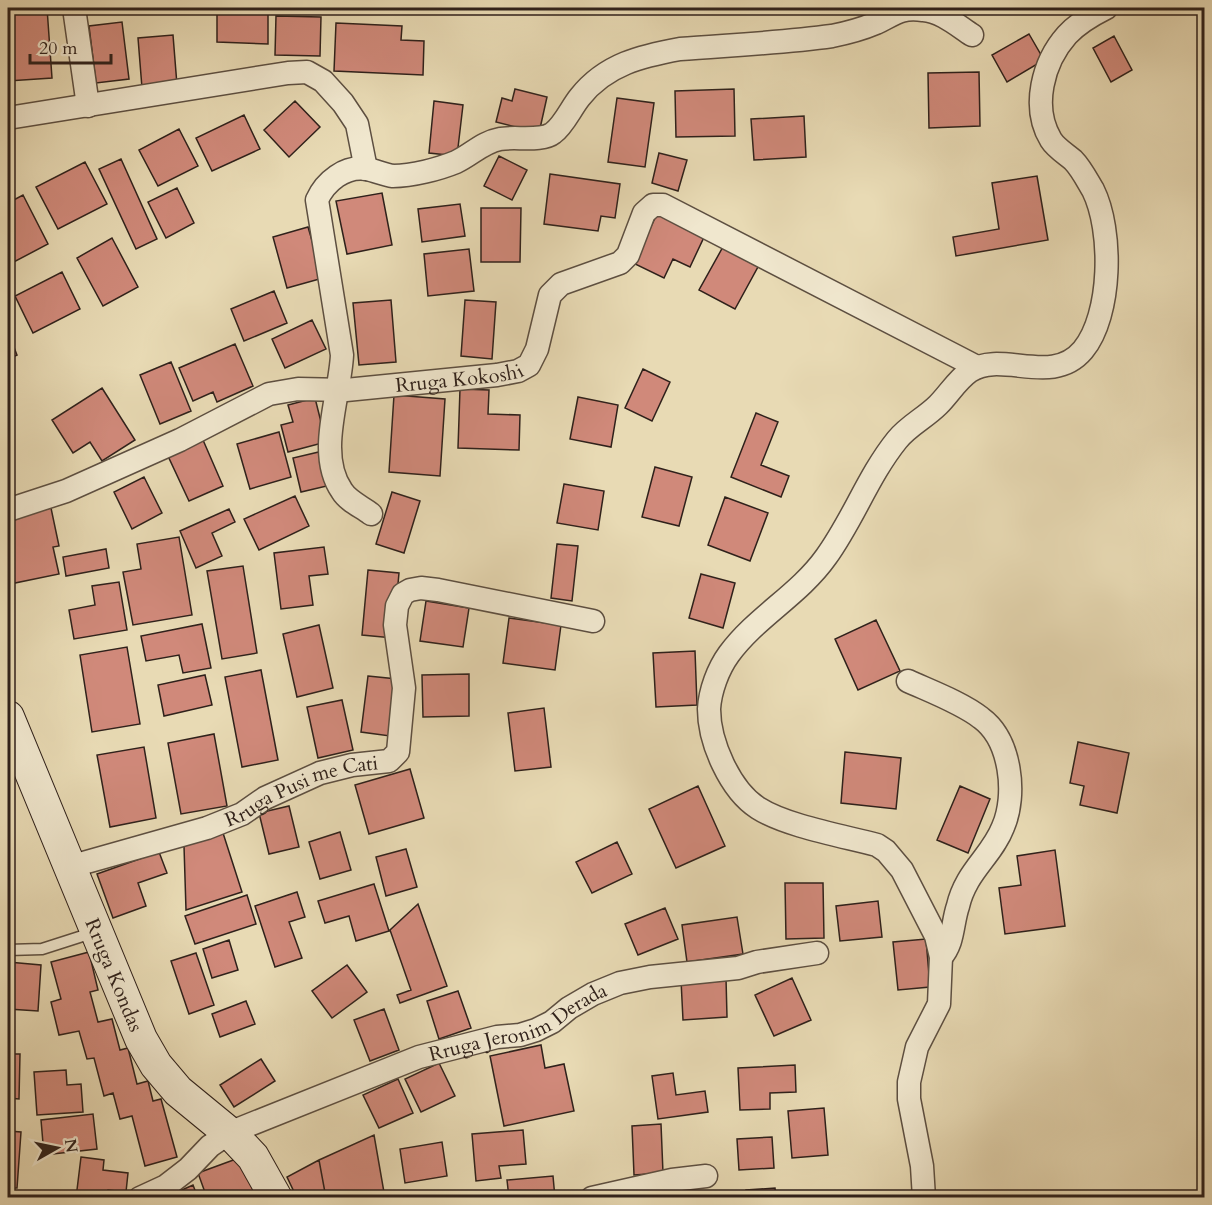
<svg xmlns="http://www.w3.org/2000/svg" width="1212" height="1205" font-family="Cardo,serif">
  <rect width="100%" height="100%" fill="#e8dab4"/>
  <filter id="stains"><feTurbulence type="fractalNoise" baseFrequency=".00333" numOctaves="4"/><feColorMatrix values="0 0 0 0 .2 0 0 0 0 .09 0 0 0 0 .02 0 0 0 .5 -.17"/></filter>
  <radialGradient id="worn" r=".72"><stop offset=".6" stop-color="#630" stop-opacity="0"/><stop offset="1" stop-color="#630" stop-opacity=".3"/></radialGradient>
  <path fill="#d0897a" stroke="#2f211b" stroke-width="1.5" d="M8,8H47L52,78L8,81Z
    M217,10L268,12V44L217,42Z
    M276,16L321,17L320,56L275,55Z
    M122,22L129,79L96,83L89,26Z
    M336,23L402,26L401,40L424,41L423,75L334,71Z
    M1029,34L1044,60L1007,82L992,55Z
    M173,35L177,85L142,88L138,38Z
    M1114,36L1132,70L1111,82L1093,48Z
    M979,72L980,126L929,128L928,73Z
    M515,89L547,97L539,133L496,122L502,98L512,101Z
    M734,89L735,136L676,137L675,91Z
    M617,98L654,103L645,167L608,162Z
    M295,101L320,127L289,157L264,130Z
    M434,101L463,105L457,156L429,153Z
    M244,115L260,149L212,171L196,138Z
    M804,116L806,157L754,160L751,119Z
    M179,129L198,166L158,186L139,150Z
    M659,153L687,160L678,191L652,183Z
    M499,156L527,170L512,200L484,186Z
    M121,159L157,239L136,249L99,169Z
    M85,162L107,204L58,229L36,187Z
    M550,174L620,184L615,218L601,216L598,231L544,224Z
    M1037,176L1048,240L956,256L953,237L999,229L992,183Z
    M177,188L194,223L166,238L148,202Z
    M382,193L392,245L347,254L336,201Z
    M23,195L48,244L8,265V203Z
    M460,204L465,236L422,242L418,209Z
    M481,208H521L520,262H481Z
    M658,212L705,235L690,267L673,259L664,278L633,263Z
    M308,227L323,278L287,288L273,237Z
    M112,238L138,287L103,306L77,258Z
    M724,245L759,265L735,309L699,290Z
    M469,249L474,291L428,296L424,254Z
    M62,272L80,309L33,333L15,296Z
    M274,291L287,323L244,341L231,309Z
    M391,300L396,362L359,365L353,303Z
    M465,300L496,302L492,359L461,356Z
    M312,320L326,349L285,368L272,339Z
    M8,332L17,355L8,359Z
    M235,344L253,386L217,402L213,392L193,401L179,368Z
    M171,362L191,411L160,424L140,375Z
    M643,369L670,382L652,421L625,408Z
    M102,388L135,440L102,461L90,442L73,453L52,420Z
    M460,389L489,390L488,414L520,415L519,450L458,448Z
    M394,395L445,399L440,476L389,472Z
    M578,397L618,405L611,447L570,439Z
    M315,398L326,442L288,452L281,425L293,422L288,405Z
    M756,413L778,422L761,465L789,476L781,497L731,477Z
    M279,432L291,477L250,489L237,444Z
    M203,440L223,486L189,501L168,456Z
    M323,451L331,485L301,492L293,458Z
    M655,467L692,477L679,526L642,517Z
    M144,477L162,513L132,529L114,492Z
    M564,484L604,491L598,530L557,523Z
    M392,492L420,501L404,553L376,544Z
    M295,496L309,526L259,550L244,519Z
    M725,497L768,513L750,561L708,545Z
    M51,508L59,546L53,547L59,574L10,584L8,573V517Z
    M229,509L235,522L212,533L222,556L196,568L180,531Z
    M179,537L192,615L133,625L123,572L141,569L137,544Z
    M557,544L578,546L572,601L551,598Z
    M324,547L328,574L309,576L313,605L281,609L274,553Z
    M106,549L109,568L66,576L63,557Z
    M243,566L257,653L222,659L207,571Z
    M368,570L399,573L393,638L362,635Z
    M701,574L735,583L723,628L689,618Z
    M119,582L127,630L74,639L69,610L95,605L92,586Z
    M426,601L469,608L463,647L420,641Z
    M509,618L561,625L555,670L503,663Z
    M876,620L900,671L858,690L835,639Z
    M202,624L211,668L183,673L179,655L146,661L141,636Z
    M319,625L333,688L297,697L283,634Z
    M127,647L140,724L92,732L80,655Z
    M695,651L697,705L656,707L653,653Z
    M261,670L278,760L242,767L225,677Z
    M469,674V716L423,717L422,675Z
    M205,675L212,705L164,716L158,685Z
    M368,676L397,679L390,736L361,732Z
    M342,700L353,750L318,758L307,707Z
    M544,708L551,767L515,771L508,713Z
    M214,734L227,806L181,814L168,743Z
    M1078,742L1129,753L1117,813L1080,805L1084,786L1070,783Z
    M144,747L156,818L110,827L97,755Z
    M845,752L901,758L896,809L841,803Z
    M410,769L424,818L369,834L355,785Z
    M698,786L725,846L676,868L649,809Z
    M960,786L990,799L968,853L937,840Z
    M289,806L299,847L269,854L259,813Z
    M340,832L351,870L320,879L309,842Z
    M223,833L242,892L186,910L184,846Z
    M617,842L632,874L592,893L576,862Z
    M406,849L417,887L386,896L376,857Z
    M1055,850L1065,926L1005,934L999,888L1021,885L1017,856Z
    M159,852L167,873L138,883L146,906L113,918L97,874Z
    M785,883H823L824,938L786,939Z
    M374,884L389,931L356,941L349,916L325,923L318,901Z
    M297,892L305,917L289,922L302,958L275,967L255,906Z
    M247,895L256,924L195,944L185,916Z
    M878,901L882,937L840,941L836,906Z
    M418,904L447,986L400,1003L397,995L411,990L390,930Z
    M665,908L678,939L638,955L625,924Z
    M737,917L743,954L687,962L682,925Z
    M926,939L930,987L898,990L893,942Z
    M229,940L238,970L212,978L203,949Z
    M89,952L98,990L90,992L98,1022L112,1019L120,1050L128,1048L137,1084L148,1081L153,1101L161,1099L177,1157L145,1166L132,1116L120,1119L113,1093L104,1096L94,1058L87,1059L79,1031L59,1035L51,1002L61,999L51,962Z
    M196,953L214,1005L189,1014L171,961Z
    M8,962L41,965L38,1011L8,1009Z
    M347,965L367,992L332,1018L312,991Z
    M726,978L727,1017L683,1020L681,980Z
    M792,978L811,1020L774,1036L755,995Z
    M458,991L471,1028L439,1039L427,1001Z
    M246,1001L255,1024L220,1037L212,1014Z
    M384,1009L399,1050L370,1061L354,1020Z
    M541,1045L545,1068L564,1064L574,1111L504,1126L490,1056Z
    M8,1054H20L19,1099L8,1098Z
    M261,1059L275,1081L234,1107L220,1085Z
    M439,1063L455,1096L421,1112L405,1079Z
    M795,1065L796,1092L770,1093V1109L740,1110L738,1068Z
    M66,1070L67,1085L81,1084L83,1112L37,1115L34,1072Z
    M673,1073L676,1095L705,1091L708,1112L658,1119L652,1076Z
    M398,1079L413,1113L379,1128L363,1095Z
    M824,1108L828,1155L792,1158L788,1111Z
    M93,1114L97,1149L44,1155L41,1120Z
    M661,1124L663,1173L634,1175L632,1126Z
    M523,1130L526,1164L499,1166L501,1178L476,1181L472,1134Z
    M8,1131L21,1132L17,1188H8Z
    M374,1135L385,1198H326L319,1160Z
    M772,1137L774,1168L739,1170L737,1139Z
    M442,1142L447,1176L405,1183L400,1149Z
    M247,1155L263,1198H207L198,1173Z
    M81,1157L104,1160L103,1170L128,1173L126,1192L108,1190L107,1198H76Z
    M319,1160L326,1198H297L287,1177Z
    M553,1176L555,1198H509L507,1180Z
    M193,1185L198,1198H164Z
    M775,1188L776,1198H746V1190Z
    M1002,1191L1004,1198H981Z"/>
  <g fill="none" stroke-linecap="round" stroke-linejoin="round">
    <g stroke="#5d4f41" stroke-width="13">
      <path id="lane" d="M8,950L42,949L95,932"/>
    </g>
    <g stroke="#5d4f41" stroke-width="25">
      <g id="street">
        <path d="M74,8L88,106"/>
        <path d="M8,118L288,73L307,72L323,81L343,103L357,124L366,169"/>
        <path id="s1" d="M8,510L66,491L180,440L269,394L298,389L346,390L497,375L518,371L529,365L537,349L550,295L561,284L620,263L628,255L644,213L653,205H663L977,367"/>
        <path d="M371,514C362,507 348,501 342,491C316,454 340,397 342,355L317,200C325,182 345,165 367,169C376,171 385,175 393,176C412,176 439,169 456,162C471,155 483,142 500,139C514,136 542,142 553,133C564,125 571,108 580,97C606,64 642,56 680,49C731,45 782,43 832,36C847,33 862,29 876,23C895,14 900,7 923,10C941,11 958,26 972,35"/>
        <path d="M908,681C930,691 962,703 981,718C1011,740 1017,795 1003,827C995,848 979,862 968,881C964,888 960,897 958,906C952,923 954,943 941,957"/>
        <path id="s2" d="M69,867L207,828L242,814L265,798L320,773L352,765L389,761L398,752L404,688L395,625L397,606L403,594L410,590L421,588L438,590L593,621"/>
        <path id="s3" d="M140,1198L166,1186L188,1169L210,1146L229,1133L419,1057L497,1037L520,1035L536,1030L552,1022L569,1008L593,994L620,983L650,977L738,968L757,962L817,953"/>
        <path d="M592,1198L672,1180L706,1176"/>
        <path d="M924,1198L922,1166L909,1099V1082L917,1047L939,1004L941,957L936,936L902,870L886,851L877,845C843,836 786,826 758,808C730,790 709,742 709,709C710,691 718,669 729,654C756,617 799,595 826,557C853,520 868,476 897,440C908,426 925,418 938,405C949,394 957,380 970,371C1002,350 1052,387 1083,350C1112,315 1113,230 1093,190C1087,180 1081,168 1073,160C1066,154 1056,148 1051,140C1031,107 1043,62 1067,35C1078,23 1092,15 1106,8"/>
      </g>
    </g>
    <g stroke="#2f211b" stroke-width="34">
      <g id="secondary">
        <path id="s4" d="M8,717L141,1039L156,1065L178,1091L234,1137L253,1157L276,1198"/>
      </g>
    </g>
    <use href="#lane" stroke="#f0e7ce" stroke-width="10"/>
    <use href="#street" stroke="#f0e7ce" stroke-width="22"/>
    <use href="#secondary" stroke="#f0e7ce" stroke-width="32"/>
  </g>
  <g text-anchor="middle" stroke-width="6" stroke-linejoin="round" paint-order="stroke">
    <g font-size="20" fill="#2f211b" stroke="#f0e7ce">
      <text dy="7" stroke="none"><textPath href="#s1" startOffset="477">Rruga Kokoshi</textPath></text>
      <text dy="7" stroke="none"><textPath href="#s2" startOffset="246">Rruga Pusi me Cati</textPath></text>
      <text dy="7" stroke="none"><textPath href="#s4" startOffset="279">Rruga Kondas</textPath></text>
      <text dy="7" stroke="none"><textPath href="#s3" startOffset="422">Rruga Jeronim Derada</textPath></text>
    </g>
  </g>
  <rect width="1212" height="1205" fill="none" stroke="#e8dab4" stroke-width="30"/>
  <rect x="9" y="9" width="1194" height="1187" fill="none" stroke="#2f211b" stroke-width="3"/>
  <rect x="15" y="15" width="1182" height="1175" fill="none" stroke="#2f211b" stroke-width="1.5"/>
  <g transform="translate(57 1148) rotate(81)" stroke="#f0e7ce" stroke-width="4.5" paint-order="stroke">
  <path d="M0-4.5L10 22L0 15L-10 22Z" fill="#2f211b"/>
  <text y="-9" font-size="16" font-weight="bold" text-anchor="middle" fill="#2f211b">N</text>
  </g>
  <path d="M30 54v9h81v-9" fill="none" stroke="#2f211b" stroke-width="3"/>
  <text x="39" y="54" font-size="18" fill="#2f211b" stroke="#f0e7ce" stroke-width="4.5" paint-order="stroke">20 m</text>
  <rect width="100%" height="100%" filter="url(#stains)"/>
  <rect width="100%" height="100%" fill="url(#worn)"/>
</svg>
